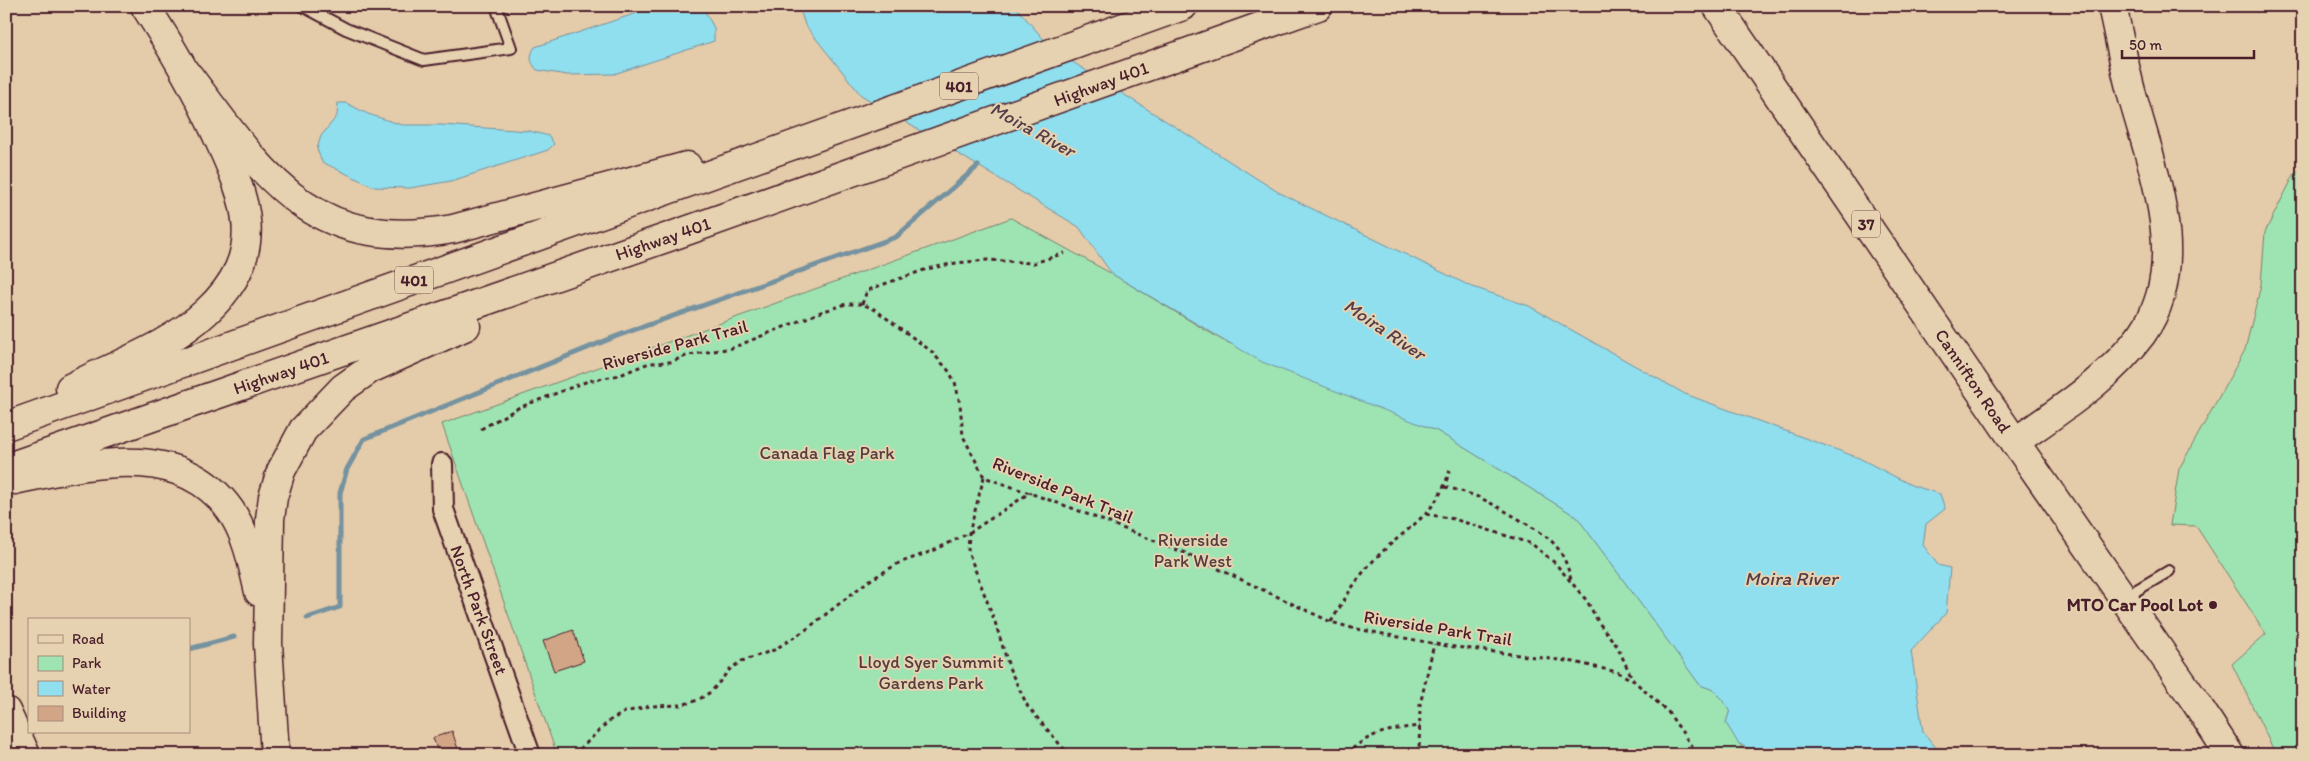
<svg xmlns="http://www.w3.org/2000/svg" width="2309" height="761" font-family="Itim,sans-serif">
  <rect width="100%" height="100%" fill="#e4cba9"/>
  <filter id="ink" filterUnits="userSpaceOnUse"><feTurbulence type="fractalNoise" baseFrequency=".02" numOctaves="2"/><feDisplacementMap in="SourceGraphic" scale="10" xChannelSelector="R" yChannelSelector="G"/><feConvolveMatrix kernelMatrix="1 2 1 2 8 2 1 2 1" color-interpolation-filters="sRGB"/></filter>
  <g filter="url(#ink)">
    <path fill="#9ee4b2" stroke="#74826e" d="M2303,168V755H2276L2232,664L2266,634L2196,526L2170,525L2179,469L2245,350L2261,285L2265,232L2295,173Z
      M1011,218L1112,274L1222,340L1437,431L1577,517L1700,685L1714,690L1730,710L1726,723L1747,755H557L442,424Z"/>
    <path fill="#90dfee" stroke="#7492a0" d="M658,6H702L714,28V41L614,74L567,75L537,70C530,62 529,56 535,47Z
      M799,6H1015L1052,49L1278,192L1470,286L1529,306L1685,394L1859,458L1911,485L1940,494L1945,509L1926,524L1923,545L1938,565L1950,568L1946,613L1911,651L1923,732L1942,755H1761L1738,743L1726,723L1730,710L1714,690L1700,685L1577,517L1437,431L1262,362L1112,274L1079,227L861,95L805,25Z
      M338,103H346L368,114L402,125H441L529,131L549,136L554,144L548,150L451,181L410,188L374,187L322,162L317,149L321,136L337,116Z"/>
    <g fill="none" stroke-linecap="round" stroke-linejoin="round">
      <path stroke="#7492a0" stroke-width="5" d="M307,618L340,607V493L347,469L364,439L617,336L896,237L978,166
        M189,649L234,637"/>
    </g>
    <path fill="#d2a587" stroke="#4a1f2b" d="M573,630L584,661L554,671L543,641Z
      M452,731L460,755H439L433,738Z"/>
    <g fill="none" stroke-linecap="round" stroke-linejoin="round">
      <g stroke="#4a1f2b" stroke-width="14">
        <path id="lane" d="M303,6L346,29L424,60L511,48L496,6
          M2125,597L2169,571"/>
      </g>
      <g stroke="#4a1f2b" stroke-width="24">
        <path id="street" d="M442,464L443,509L530,755"/>
      </g>
      <g stroke="#4a1f2b" stroke-width="31">
        <path id="secondary" d="M2015,442L2195,701L2230,755"/>
      </g>
      <g stroke="#4a1f2b" stroke-width="31">
        <path id="primary" d="M1717,6L2015,442"/>
      </g>
      <g stroke="#4a1f2b" stroke-width="31">
        <path id="highway" d="M189,76C264,176 312,254 453,229L687,166
          M70,388C114,365 170,346 206,312C272,251 245,197 214,129C194,86 171,46 145,6
          M6,426L1183,6
          M2015,442C2061,409 2108,380 2142,334C2192,264 2152,169 2132,95C2124,66 2119,36 2112,6
          M6,468L683,232L1318,6
          M15,480C89,464 185,438 234,516C248,539 253,567 259,592
          M6,711L26,755
          M275,755L268,644L270,519L273,497L281,471L303,430L343,388L370,369L466,326"/>
      </g>
      <path stroke="#4a1f2b" stroke-width="3" stroke-dasharray="4 4" stroke-linecap="butt" d="M862,304L867,291L873,288L927,269L956,263L987,260L1034,263L1065,253
        M481,429L518,408L588,381L620,375L649,363L670,362L689,355L732,348L821,312L846,304H862L874,309L904,331L931,351L948,370L955,382L960,404L963,436L984,477L1069,507L1185,553L1331,622L1352,628L1447,646L1574,662L1617,672L1634,681L1668,712L1698,755
        M984,477L969,533L968,551L995,622L1010,670L1028,707L1069,755
        M1445,487C1480,495 1491,503 1522,521C1550,538 1563,545 1571,580
        M1426,514L1454,519L1532,544L1555,563L1587,601L1599,623L1617,646L1633,680
        M1331,622C1344,600 1357,577 1375,559C1407,526 1436,517 1450,470
        M574,755L609,721L625,712L650,706L681,705L698,700L712,691L730,669L742,661L774,650L807,629L867,582L899,563L935,550L969,533L1031,492
        M1347,755C1365,733 1392,729 1420,726
        M1419,755L1420,705L1434,644"/>
      <use href="#lane" stroke="#e6d2b0" stroke-width="10"/>
      <use href="#street" stroke="#e6d2b0" stroke-width="20"/>
      <use href="#secondary" stroke="#e6d2b0" stroke-width="28"/>
      <use href="#primary" stroke="#e6d2b0" stroke-width="28"/>
      <use href="#highway" stroke="#e6d2b0" stroke-width="28"/>
    </g>
  </g>
  <circle fill="#4a1f2b" stroke="#e6d2b0" stroke-width="2" cx="2213" cy="605" r="5"/>
  <g text-anchor="middle" stroke-width="4" stroke-linejoin="round" paint-order="stroke">
    <g fill="#e6d2b0" stroke="#795553" stroke-width="1">
      <rect x="940" y="72.5" width="38" height="27" rx="4"/>
      <rect x="1852" y="210.5" width="28" height="27" rx="4"/>
      <rect x="395" y="266.5" width="38" height="27" rx="4"/>
    </g>
    <g font-size="16" font-weight="bold" fill="#4a1f2b">
      <text x="959" y="92">401</text>
      <text x="1866" y="230">37</text>
      <text x="414" y="286">401</text>
    </g>
    <g font-size="18" fill="#4a1f2b" stroke="#e6d2b0">
      <text transform="translate(1101 84) rotate(-20)" y="6">Highway 401</text>
      <text transform="translate(663 239) rotate(-19)" y="6">Highway 401</text>
      <text transform="translate(675 345) rotate(-15)" y="6">Riverside Park Trail</text>
      <text transform="translate(281 373) rotate(-19)" y="6">Highway 401</text>
      <text transform="translate(1973 381) rotate(56)" y="6">Cannifton Road</text>
      <text transform="translate(1063 490) rotate(22)" y="6">Riverside Park Trail</text>
      <text transform="translate(479 610) rotate(70)" y="6">North Park Street</text>
      <text transform="translate(1438 628) rotate(9)" y="6">Riverside Park Trail</text>
    </g>
    <g font-size="18" fill="#573d3f" stroke="#e6d2b0">
      <text x="827" y="459">Canada Flag Park</text>
      <text x="1193" y="546">Riverside<tspan x="1193" dy="21">Park West</tspan></text>
      <text x="931" y="668">Lloyd Syer Summit<tspan x="931" dy="21">Gardens Park</tspan></text>
    </g>
    <g font-size="18" font-weight="bold" fill="#4a1f2b" stroke="#e6d2b0" text-anchor="end">
      <text x="2203" y="611">MTO Car Pool Lot</text>
    </g>
    <g font-size="19" font-style="italic" fill="#543c48" stroke="#e6d2b0">
      <text transform="translate(1033 129) rotate(29)" y="7">Moira River</text>
      <text transform="translate(1385 329) rotate(34)" y="7">Moira River</text>
      <text x="1791" y="585">Moira River</text>
    </g>
  </g>
  <rect width="2309" height="761" fill="none" stroke="#e6d2b0" stroke-width="25"/>
  <rect x="12" y="12" width="2284" height="736" fill="none" stroke="#4a1f2b" stroke-width="2" filter="url(#ink)"/>
  <rect x="28" y="618" width="162" height="115" fill="#e6d2b0" stroke="#a88a7b"/>
  <rect x="38" y="635" width="25" height="8" fill="#e6d2b0" stroke="#a88a7b"/>
  <text x="72" y="644" font-size="15" fill="#4a1f2b">Road</text>
  <rect x="38" y="656" width="25" height="15" fill="#9ee4b2" stroke="#a88a7b"/>
  <text x="72" y="668" font-size="15" fill="#4a1f2b">Park</text>
  <rect x="38" y="681" width="25" height="15" fill="#90dfee" stroke="#a88a7b"/>
  <text x="72" y="694" font-size="15" fill="#4a1f2b">Water</text>
  <rect x="38" y="706" width="25" height="15" fill="#d2a587" stroke="#a88a7b"/>
  <text x="72" y="718" font-size="15" fill="#4a1f2b">Building</text>
  <path d="M2122 50v8h132v-8" fill="none" stroke="#4a1f2b" stroke-width="2.5"/>
  <text x="2129" y="50" font-size="15" fill="#4a1f2b" stroke="#e6d2b0" stroke-width="4" paint-order="stroke">50 m</text>
</svg>
